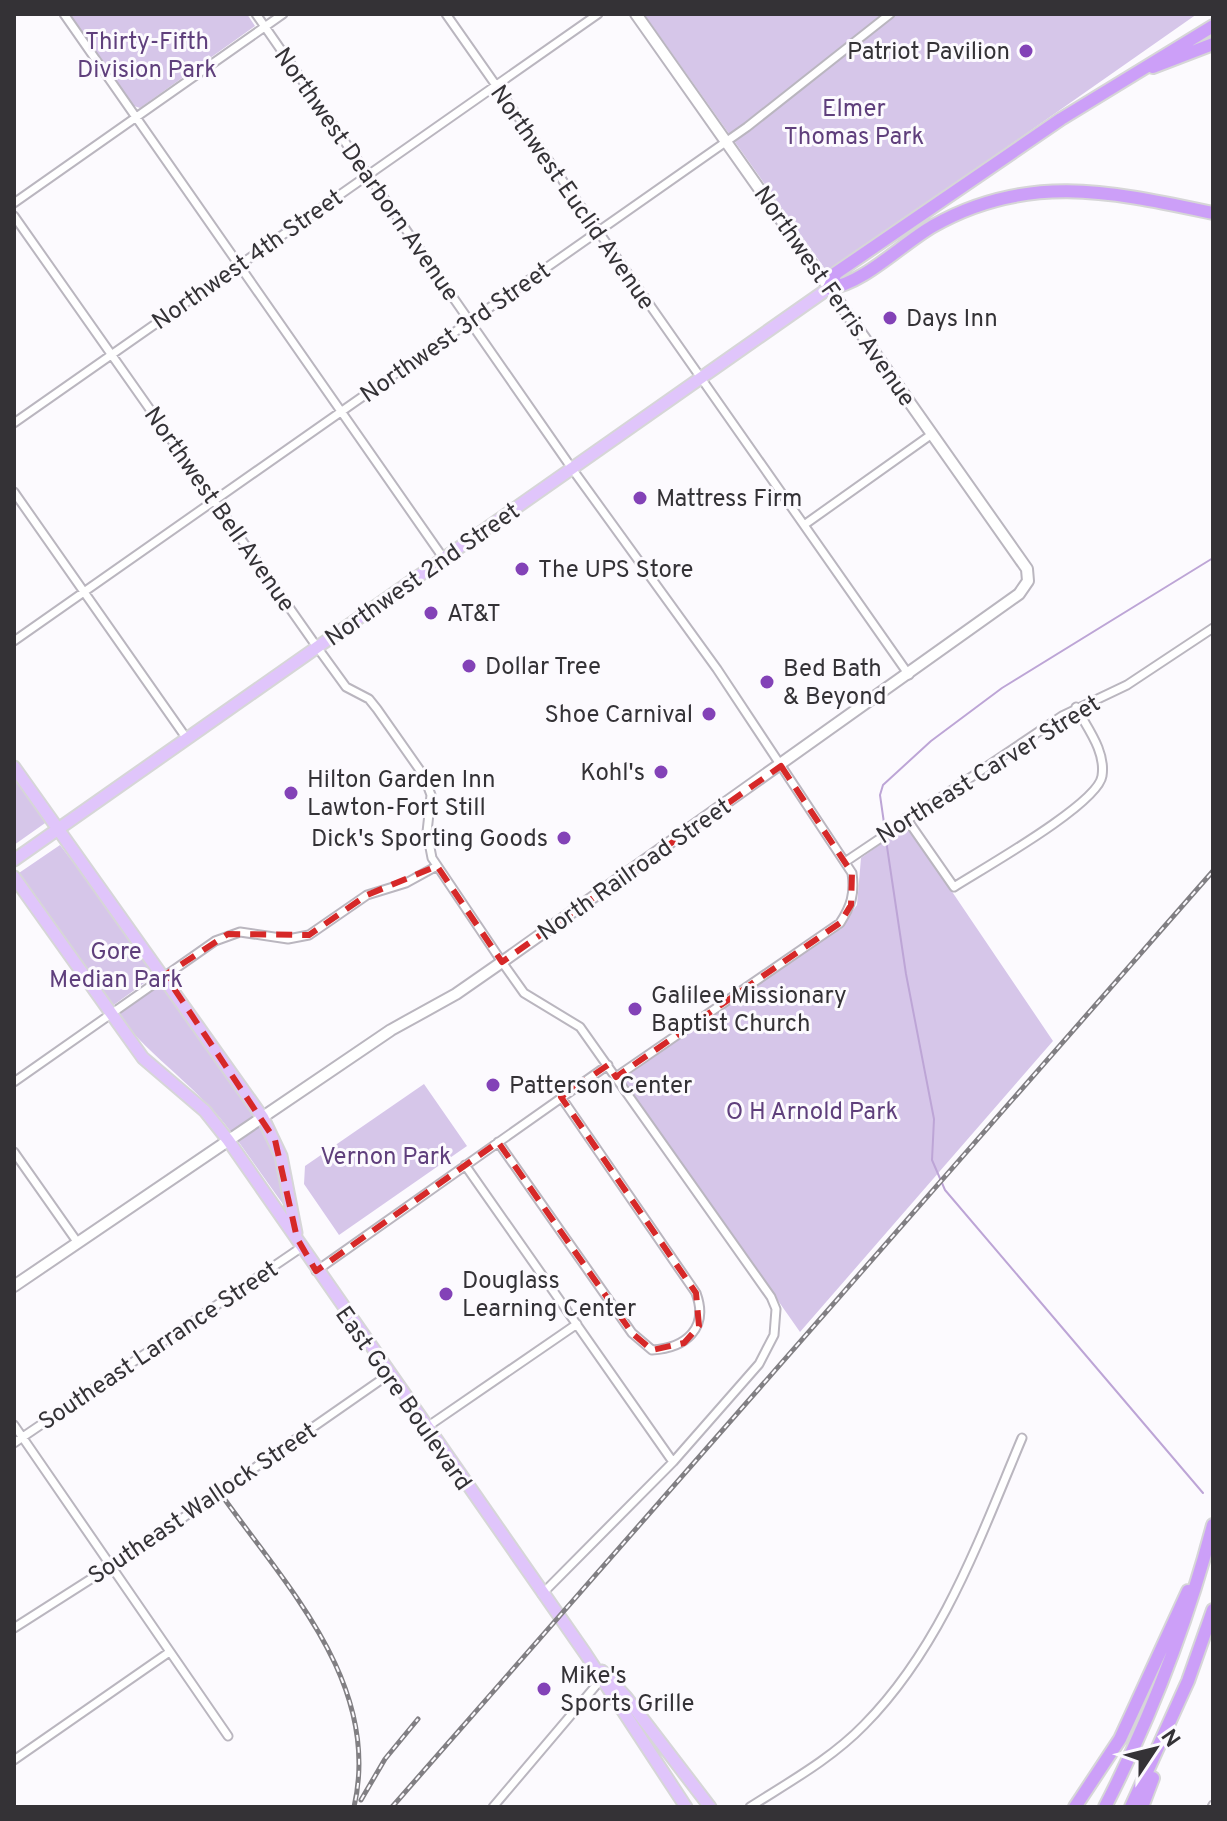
<svg xmlns="http://www.w3.org/2000/svg" width="1227" height="1821" font-family="Overpass,sans-serif">
  <rect width="100%" height="100%" fill="#fcfafe"/>
  <path fill="#d6c6e9" d="M70,14H247L255,26L140,108L134,106Z
    M644,14H1197L834,268L825,269Z
    M14,775L48,821L14,845Z
    M907,825L1053,1041L800,1332L624,1081L625,1077L840,928L857,905L861,858Z
    M60,845L158,973L111,1007L16,875Z
    M163,983L257,1114L231,1132C199,1088 151,1058 117,1014Z
    M424,1084L467,1146L339,1235L304,1184L305,1166Z
    M262,1123L276,1156L285,1207L238,1141Z"/>
  <g fill="none" stroke-linecap="round" stroke-linejoin="round">
    <path stroke="#bda5d6" stroke-width="2" d="M884,823L880,795L883,785L931,741L1002,688L1213,558
      M886,840L906,974L934,1119L932,1160L945,1190L1203,1493"/>
    <g stroke="#bab6bf" stroke-width="11">
      <path id="street" d="M64,14L444,559
        M256,14L573,470L717,669L852,873C855,894 851,906 840,923L616,1077
        M446,14L909,675
        M14,203L283,14
        M14,216L317,647L346,687L369,699L377,709L424,776L431,795L427,832L432,858L502,962L524,993L580,1027L771,1297L776,1309L774,1335L759,1364L673,1462L542,1594
        M14,423L598,14
        M14,492L187,739
        M804,525L932,434
        M14,641L747,127L890,14
        M906,818L954,887C982,869 1098,804 1102,776C1106,751 1087,728 1076,707
        M845,862L1062,716L1127,685L1213,628
        M14,1082L215,941L240,932L288,939L309,935L367,895L406,883L437,866
        M498,1142L632,1333L652,1350C686,1348 709,1328 696,1293L561,1097
        M14,1152L78,1243
        M465,1165L673,1462
        M316,1271L608,1065
        M14,1425L228,1736
        M427,1427L577,1324
        M14,1443L302,1247
        M14,1628L141,1547L388,1375
        M14,1760L168,1653
        M493,1807L604,1676
        M750,1807C789,1782 831,1759 864,1725C942,1646 979,1540 1022,1438
        M1212,1807L1213,1805"/>
    </g>
    <g stroke="#bab6bf" stroke-width="14">
      <path id="secondary" d="M14,1286L391,1030L456,994L502,962L1019,594L1028,581L1027,569L636,14"/>
    </g>
    <g stroke="#d6d6d7" stroke-width="15">
      <path id="primary" d="M14,767L263,1118L281,1156L296,1233
        M14,860L829,288
        M14,877L143,1058L205,1111L228,1140L585,1653L686,1807
        M602,1671L626,1697L710,1807"/>
    </g>
    <g stroke="#d6d6d7" stroke-width="16">
      <path id="highway" d="M1213,26L1061,119L836,273L829,288C862,285 903,243 933,226C1028,172 1113,192 1213,213
        M1153,67L1213,44
        M1075,1807L1120,1739L1188,1591
        M1105,1807C1151,1717 1187,1624 1213,1525
        M1131,1807L1188,1681L1213,1610
        M1142,1807L1153,1778"/>
    </g>
    <use href="#street" stroke="#fff" stroke-width="7"/>
    <use href="#secondary" stroke="#fff" stroke-width="10"/>
    <use href="#primary" stroke="#e0c5fb" stroke-width="11"/>
    <use href="#highway" stroke="#cc9ff8" stroke-width="12"/>
    <g stroke="#817f83" stroke-width="5">
      <path id="rail" d="M223,1497C288,1588 382,1686 354,1807
        M361,1800L385,1759L418,1719
        M392,1807L1213,871"/>
    </g>
    <use href="#rail" stroke="#fcfafe" stroke-width="2" stroke-dasharray="6" stroke-linecap="butt"/>
  </g>
  <path fill="none" stroke="#d62828" stroke-width="6" stroke-dasharray="16 10" stroke-linejoin="round" d="M781,766L852,873L851,905L840,923L616,1077L608,1065L561,1097L696,1293L699,1326L684,1343L652,1350L632,1333L498,1142L316,1271L297,1238L275,1140L165,975L228,934L309,935L367,895L437,866L502,962Z"/>
  <g fill="#8342b7" stroke="#fcfafe" stroke-width="3">
    <circle cx="1026" cy="51" r="8"/>
    <circle cx="890" cy="318" r="8"/>
    <circle cx="640" cy="498" r="8"/>
    <circle cx="522" cy="569" r="8"/>
    <circle cx="431" cy="613" r="8"/>
    <circle cx="469" cy="666" r="8"/>
    <circle cx="767" cy="682" r="8"/>
    <circle cx="709" cy="714" r="8"/>
    <circle cx="661" cy="772" r="8"/>
    <circle cx="291" cy="793" r="8"/>
    <circle cx="564" cy="838" r="8"/>
    <circle cx="635" cy="1009" r="8"/>
    <circle cx="493" cy="1085" r="8"/>
    <circle cx="446" cy="1294" r="8"/>
    <circle cx="544" cy="1689" r="8"/>
  </g>
  <g text-anchor="middle" stroke-width="6" stroke-linejoin="round" paint-order="stroke">
    <g font-size="24" fill="#5f3f7c" stroke="#fcfafe">
      <text x="147" y="49">Thirty-Fifth<tspan x="147" dy="28">Division Park</tspan></text>
      <text x="854" y="116">Elmer<tspan x="854" dy="28">Thomas Park</tspan></text>
      <text x="116" y="959">Gore<tspan x="116" dy="28">Median Park</tspan></text>
      <text x="812" y="1119">O H Arnold Park</text>
      <text x="386" y="1164">Vernon Park</text>
    </g>
    <g font-size="24" fill="#343236" stroke="#fcfafe" text-anchor="start">
      <text x="1010" y="59" text-anchor="end">Patriot Pavilion</text>
      <text x="906" y="326">Days Inn</text>
      <text x="656" y="506">Mattress Firm</text>
      <text x="538" y="577">The UPS Store</text>
      <text x="447" y="621">AT&amp;T</text>
      <text x="485" y="674">Dollar Tree</text>
      <text x="783" y="676">Bed Bath<tspan x="783" dy="28">&amp; Beyond</tspan></text>
      <text x="693" y="722" text-anchor="end">Shoe Carnival</text>
      <text x="645" y="780" text-anchor="end">Kohl's</text>
      <text x="307" y="787">Hilton Garden Inn<tspan x="307" dy="28">Lawton-Fort Still</tspan></text>
      <text x="548" y="846" text-anchor="end">Dick's Sporting Goods</text>
      <text x="651" y="1003">Galilee Missionary<tspan x="651" dy="28">Baptist Church</tspan></text>
      <text x="509" y="1093">Patterson Center</text>
      <text x="462" y="1288">Douglass<tspan x="462" dy="28">Learning Center</tspan></text>
      <text x="560" y="1683">Mike's<tspan x="560" dy="28">Sports Grille</tspan></text>
    </g>
    <g font-size="24" fill="#343236" stroke="#fcfafe">
      <text transform="translate(367 174) rotate(55)" y="8">Northwest Dearborn Avenue</text>
      <text transform="translate(573 197) rotate(55)" y="8">Northwest Euclid Avenue</text>
      <text transform="translate(247 259) rotate(-35)" y="8">Northwest 4th Street</text>
      <text transform="translate(835 296) rotate(55)" y="8">Northwest Ferris Avenue</text>
      <text transform="translate(455 332) rotate(-35)" y="8">Northwest 3rd Street</text>
      <text transform="translate(220 509) rotate(55)" y="8">Northwest Bell Avenue</text>
      <text transform="translate(422 574) rotate(-35)" y="8">Northwest 2nd Street</text>
      <text transform="translate(988 769) rotate(-32)" y="8">Northeast Carver Street</text>
      <text transform="translate(634 869) rotate(-35)" y="8">North Railroad Street</text>
      <text transform="translate(158 1345) rotate(-34)" y="8">Southeast Larrance Street</text>
      <text transform="translate(404 1398) rotate(55)" y="8">East Gore Boulevard</text>
      <text transform="translate(202 1503) rotate(-34)" y="8">Southeast Wallock Street</text>
    </g>
  </g>
  <rect width="1227" height="1821" fill="none" stroke="#343236" stroke-width="32"/>
  <g transform="translate(1155 1749) rotate(55)" stroke="#fcfafe" stroke-width="6" paint-order="stroke">
  <path d="M0-6L14 30L0 20L-14 30Z" fill="#343236"/>
  <text y="-12" font-size="22" font-weight="bold" text-anchor="middle" fill="#343236">N</text>
  </g>
</svg>
